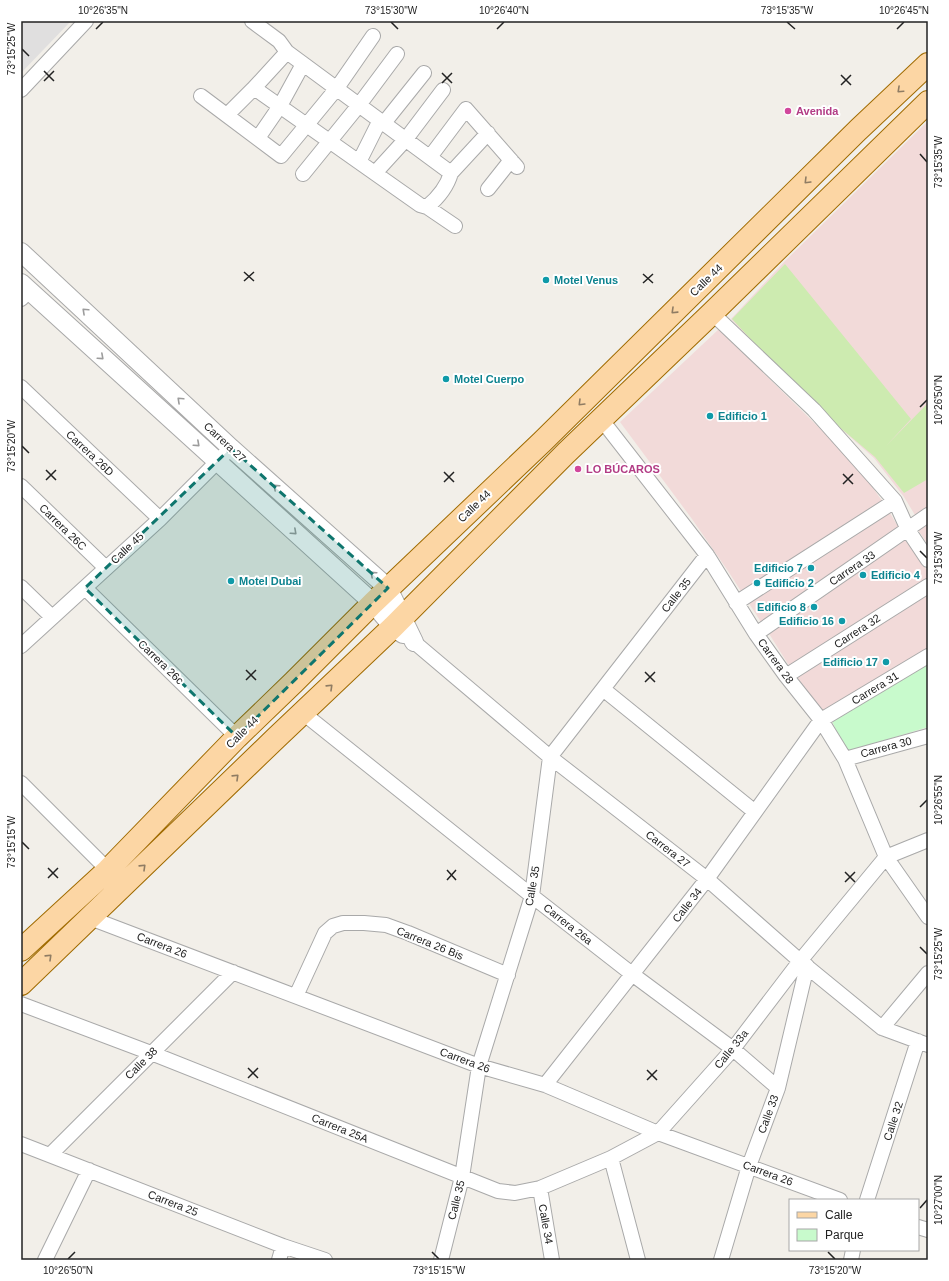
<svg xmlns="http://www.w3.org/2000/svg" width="949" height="1281" font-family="Helvetica,sans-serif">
  <rect width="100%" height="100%" fill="#f2efe9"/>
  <path fill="#e0dfdf" d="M21,21H71L21,73Z"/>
  <path fill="#f2dad9" d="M928,121V513L918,520L904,497L874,458L839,427L807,403L731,319L785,261Z
    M719,329L857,465L887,508L900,530L761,622L728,571L692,519L620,422Z
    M928,517V545L915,525Z
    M902,532L928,572V580L793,672L763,624Z
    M928,585V651L825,719L796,675Z"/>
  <path fill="#cdebb0" d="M785,264L911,419L886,446L928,403V479L904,493L875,457L807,400L732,319Z"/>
  <path fill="#c8facc" d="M928,661V727L846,752L832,721Z"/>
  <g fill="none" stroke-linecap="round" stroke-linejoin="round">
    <g stroke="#a9a9a9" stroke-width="16">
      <path id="minor" d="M252,21L279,41L287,52L451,173C447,187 439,197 427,207L420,205L254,88L287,52
        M21,90L86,21
        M201,96L281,156L337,88L373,36
        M227,115L254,88
        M384,123L424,73
        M258,138L280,106L303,64
        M430,157L466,109L517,167
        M359,162L380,120
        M375,173L406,139L443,90
        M451,173L488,133
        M303,174L359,105L397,54
        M488,189L511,160
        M427,207L455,226
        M21,299L29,291
        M712,313L814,410L895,501L908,530L928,560
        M21,387L160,519
        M601,419L707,555L756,634L786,676L821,720L845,759L886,857L928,917
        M21,486L106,568
        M21,587L52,617
        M85,588L237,737
        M736,603L895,501
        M756,634L928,515
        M414,642L550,757L707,879L800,961L882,1028L928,1045
        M21,646L160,519L231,448
        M786,676L928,586
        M603,689L755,812
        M303,713L532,896L632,974L733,1049L778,1088
        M845,759L928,736
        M21,783L108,870
        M90,918L479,1066L545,1085L658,1133L840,1200
        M296,996L325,933L333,926L343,923H364L386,925L408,933L508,975
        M21,1004L151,1053L498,1191L515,1193L540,1188L611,1158L658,1133L733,1049L800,961L886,857L928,840
        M882,1028L928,973
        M545,1085L707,879L821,720L928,656
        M21,1144L283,1246L325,1260
        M50,1155L233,972
        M611,1158L638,1260
        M540,1188L552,1260
        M867,1200L918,1041
        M918,1227L928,1230
        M45,1260L89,1170
        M279,1260L283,1246
        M441,1260L462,1177L479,1066L532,896L550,757L707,555
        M721,1260L749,1166L778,1088L807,966
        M851,1260L853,1250"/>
    </g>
    <g stroke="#a9a9a9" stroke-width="20">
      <path id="tertiary" d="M21,252L231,448L388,588L414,642
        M21,283L373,603L393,627L403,634"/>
    </g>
    <g stroke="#a06b00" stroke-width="24">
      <path id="primary" d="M21,950L108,870L237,737L294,682L373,603L542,442L858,130L928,64
        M21,984L276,738L393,627L566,453L712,313L928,102"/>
    </g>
    <use href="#minor" stroke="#fff" stroke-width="14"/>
    <use href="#tertiary" stroke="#fff" stroke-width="18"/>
    <use href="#primary" stroke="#fcd6a4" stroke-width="22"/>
  </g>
  <defs><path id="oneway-chevron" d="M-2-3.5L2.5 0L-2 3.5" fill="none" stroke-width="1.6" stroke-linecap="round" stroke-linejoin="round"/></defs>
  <g stroke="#8f7c63">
    <use href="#oneway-chevron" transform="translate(900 90) rotate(137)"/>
    <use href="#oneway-chevron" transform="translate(807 181) rotate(135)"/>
    <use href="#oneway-chevron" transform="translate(674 311) rotate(136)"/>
    <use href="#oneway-chevron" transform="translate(581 403) rotate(135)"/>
    <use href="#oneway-chevron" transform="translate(330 687) rotate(-44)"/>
    <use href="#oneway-chevron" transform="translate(236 777) rotate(-44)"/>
    <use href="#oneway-chevron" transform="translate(143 867) rotate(-44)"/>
    <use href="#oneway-chevron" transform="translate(49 957) rotate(-44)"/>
  </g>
  <g stroke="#9c9c9c">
    <use href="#oneway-chevron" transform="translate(85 311) rotate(-137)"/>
    <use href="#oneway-chevron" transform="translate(101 357) rotate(42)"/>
    <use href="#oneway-chevron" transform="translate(180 400) rotate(-137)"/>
    <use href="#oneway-chevron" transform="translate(197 444) rotate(42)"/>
    <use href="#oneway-chevron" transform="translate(276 487) rotate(-138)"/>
    <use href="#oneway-chevron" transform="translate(294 532) rotate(42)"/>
    <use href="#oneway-chevron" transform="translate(373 574) rotate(-138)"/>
  </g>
  <path fill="#0f766e" fill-opacity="0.2" stroke="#0f766e" stroke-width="3" stroke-dasharray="8 5" stroke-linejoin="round" d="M231,448L388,588L237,737L85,588Z"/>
  <path fill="none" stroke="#222" stroke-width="1.5" d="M391,22L398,29M787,22L795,29M96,29L103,22M497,29L504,22M897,29L904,22M22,49L29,56M44,71L54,81M442,73L452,83M841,75L851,85M44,81L54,71M442,83L452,73M841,85L851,75M920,154L927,162M244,272L254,281M643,274L653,283M244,281L254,272M643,283L653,274M920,407L927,400M22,446L29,453M46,470L56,480M444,472L454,482M843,474L853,484M46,480L56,470M444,482L454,472M843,484L853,474M920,551L927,558M246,670L256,680M645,672L655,682M246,680L256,670M645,682L655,672M920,807L927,800M22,842L29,849M48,868L58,878M447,870L456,880M845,872L855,882M48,878L58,868M447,880L456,870M845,882L855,872M920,947L927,954M248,1068L258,1078M647,1070L657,1080M248,1078L258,1068M647,1080L657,1070M920,1208L927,1200M432,1252L439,1259M828,1252L835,1259M68,1259L75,1252"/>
  <g fill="#d1479c" stroke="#fff" stroke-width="1.5">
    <circle cx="788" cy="111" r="4"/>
    <circle cx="578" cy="469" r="4"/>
  </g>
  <g fill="#0f9aa8" stroke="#fff" stroke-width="1.5">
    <circle cx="546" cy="280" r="4"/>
    <circle cx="446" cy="379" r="4"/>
    <circle cx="710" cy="416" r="4"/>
    <circle cx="811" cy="568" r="4"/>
    <circle cx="863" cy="575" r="4"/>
    <circle cx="231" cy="581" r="4"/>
    <circle cx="757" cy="583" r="4"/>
    <circle cx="814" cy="607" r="4"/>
    <circle cx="842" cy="621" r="4"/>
    <circle cx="886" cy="662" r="4"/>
  </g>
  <g text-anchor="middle" stroke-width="4" stroke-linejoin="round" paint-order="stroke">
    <g font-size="11" font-weight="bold" fill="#b23c85" stroke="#fff" text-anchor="start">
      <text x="796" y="115">Avenida</text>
      <text x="586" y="473">LO BÚCAROS</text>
    </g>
    <g font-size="11" font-weight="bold" fill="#0d838f" stroke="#fff" text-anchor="start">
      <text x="554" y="284">Motel Venus</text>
      <text x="454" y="383">Motel Cuerpo</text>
      <text x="718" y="420">Edificio 1</text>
      <text x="803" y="572" text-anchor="end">Edificio 7</text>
      <text x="871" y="579">Edificio 4</text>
      <text x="239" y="585">Motel Dubai</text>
      <text x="765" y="587">Edificio 2</text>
      <text x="806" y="611" text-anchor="end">Edificio 8</text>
      <text x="834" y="625" text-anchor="end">Edificio 16</text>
      <text x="878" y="666" text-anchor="end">Edificio 17</text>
    </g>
    <g font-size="11" fill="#222" stroke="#fff">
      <text transform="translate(706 280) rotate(-44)" y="4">Calle 44</text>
      <text transform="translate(225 442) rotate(43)" y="4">Carrera 27</text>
      <text transform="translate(90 453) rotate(43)" y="4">Carrera 26D</text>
      <text transform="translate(474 506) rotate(-44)" y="4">Calle 44</text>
      <text transform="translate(63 527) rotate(44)" y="4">Carrera 26C</text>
      <text transform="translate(127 548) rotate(-43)" y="4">Calle 45</text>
      <text transform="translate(852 568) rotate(-34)" y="4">Carrera 33</text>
      <text transform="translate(676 595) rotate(-52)" y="4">Calle 35</text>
      <text transform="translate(857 631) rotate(-33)" y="4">Carrera 32</text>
      <text transform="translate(776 661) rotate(54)" y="4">Carrera 28</text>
      <text transform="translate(161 662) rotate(44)" y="4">Carrera 26c</text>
      <text transform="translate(875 688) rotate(-31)" y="4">Carrera 31</text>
      <text transform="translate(242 732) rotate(-45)" y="4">Calle 44</text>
      <text transform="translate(886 747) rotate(-15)" y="4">Carrera 30</text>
      <text transform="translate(668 849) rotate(38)" y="4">Carrera 27</text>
      <text transform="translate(532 886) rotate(-80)" y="4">Calle 35</text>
      <text transform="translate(687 905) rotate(-52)" y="4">Calle 34</text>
      <text transform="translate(568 924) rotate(38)" y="4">Carrera 26a</text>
      <text transform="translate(430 943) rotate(22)" y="4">Carrera 26 Bis</text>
      <text transform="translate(162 945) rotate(21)" y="4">Carrera 26</text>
      <text transform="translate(731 1049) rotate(-51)" y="4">Calle 33a</text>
      <text transform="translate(465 1060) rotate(20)" y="4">Carrera 26</text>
      <text transform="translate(141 1063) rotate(-45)" y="4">Calle 38</text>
      <text transform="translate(768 1114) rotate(-70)" y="4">Calle 33</text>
      <text transform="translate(893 1121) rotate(-72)" y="4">Calle 32</text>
      <text transform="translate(340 1128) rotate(22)" y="4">Carrera 25A</text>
      <text transform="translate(768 1173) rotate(20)" y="4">Carrera 26</text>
      <text transform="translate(456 1200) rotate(-76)" y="4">Calle 35</text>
      <text transform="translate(173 1203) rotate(21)" y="4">Carrera 25</text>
      <text transform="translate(546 1224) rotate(80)" y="4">Calle 34</text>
    </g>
  </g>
  <rect width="949" height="1281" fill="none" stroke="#ffffff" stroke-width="44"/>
  <rect x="789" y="1199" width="130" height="52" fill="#ffffff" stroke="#a7a7a7"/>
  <rect x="797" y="1212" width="20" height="6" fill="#fcd6a4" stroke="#a7a7a7"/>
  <text x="825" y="1219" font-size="12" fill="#222222">Calle</text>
  <rect x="797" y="1229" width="20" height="12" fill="#c8facc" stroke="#a7a7a7"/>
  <text x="825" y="1239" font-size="12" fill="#222222">Parque</text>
  <rect x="22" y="22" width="905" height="1237" fill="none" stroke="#222" stroke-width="1.5"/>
  <g font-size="10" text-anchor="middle" fill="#222">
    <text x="103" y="14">10°26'35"N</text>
    <text x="391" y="14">73°15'30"W</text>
    <text x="504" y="14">10°26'40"N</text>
    <text x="787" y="14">73°15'35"W</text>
    <text x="904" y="14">10°26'45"N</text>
    <text transform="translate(11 49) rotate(-90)" y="4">73°15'25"W</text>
    <text transform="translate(938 162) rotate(-90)" y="4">73°15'35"W</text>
    <text transform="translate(938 400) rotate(-90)" y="4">10°26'50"N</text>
    <text transform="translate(11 446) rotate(-90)" y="4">73°15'20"W</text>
    <text transform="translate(938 558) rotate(-90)" y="4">73°15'30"W</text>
    <text transform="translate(938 800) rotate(-90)" y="4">10°26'55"N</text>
    <text transform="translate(11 842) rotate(-90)" y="4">73°15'15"W</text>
    <text transform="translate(938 954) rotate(-90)" y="4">73°15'25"W</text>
    <text transform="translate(938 1200) rotate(-90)" y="4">10°27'00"N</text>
    <text x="68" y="1274">10°26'50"N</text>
    <text x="439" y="1274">73°15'15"W</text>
    <text x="835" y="1274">73°15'20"W</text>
  </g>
</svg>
